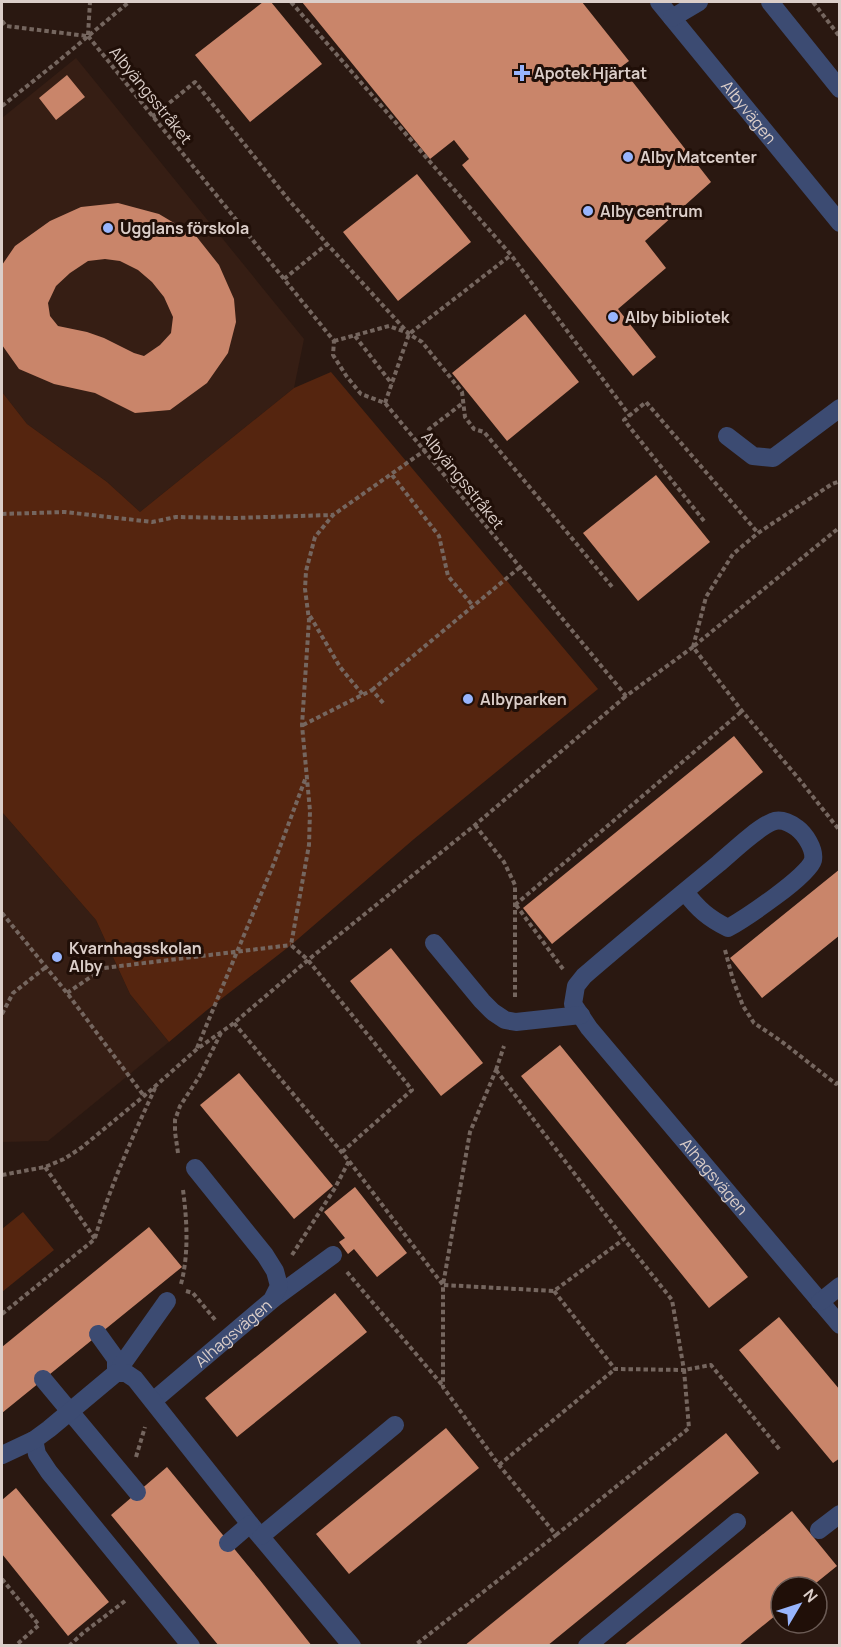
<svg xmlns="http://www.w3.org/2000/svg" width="841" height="1647" font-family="Manrope,sans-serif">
  <rect width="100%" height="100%" fill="#2a1811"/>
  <path fill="#361e14" d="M76,58L304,339L294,388L140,512L107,482L27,424L2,392V118Z
    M2,812L96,920L130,994L169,1042L48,1141L2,1142Z"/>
  <path fill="#55250f" d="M331,372L598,689L414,839L291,945L207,1010L169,1042L130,994L96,920L2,812V392L27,424L107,482L140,512L294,388Z
    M23,1212L54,1250L2,1292V1229Z"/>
  <path fill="#c9856a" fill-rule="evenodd" d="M263,2H271L322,64L250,122L195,55Z
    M302,2H582L629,61L621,67L711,182L645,241L666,268L618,309L656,357L633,376L462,165L469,159L454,140L430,159Z
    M67,75L85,97L56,120L39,98Z
    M417,174L471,242L398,301L343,232Z
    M118,203L159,214L196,236L219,265L234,299L236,322L228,353L207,383L170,410L135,413L95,393L54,384L19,369L2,345V265L15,246L50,221L81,207ZM105,259L120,261L138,270L152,282L164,297L173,317L171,333L160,345L144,356L134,353L104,338L87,332L58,326L50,316L48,303L56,286L70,273L88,261Z
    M525,314L579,382L507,441L452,373Z
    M656,475L710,542L638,601L583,533Z
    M734,736L763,772L552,944L523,908Z
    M840,869V935L762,998L730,958Z
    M391,948L483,1063L441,1096L350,981Z
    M560,1045L748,1277L709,1308L521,1076Z
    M239,1073L333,1186L294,1219L200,1105Z
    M355,1187L407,1253L377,1277L354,1249L348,1254L339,1242L345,1238L324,1212Z
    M149,1227L182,1267L2,1413V1347Z
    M335,1293L367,1332L237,1437L205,1398Z
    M779,1317L840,1390V1458L833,1463L739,1350Z
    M446,1428L479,1468L349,1574L316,1534Z
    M726,1433L759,1473L547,1646H464Z
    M167,1467L259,1579L312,1646H219L111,1515Z
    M16,1488L109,1602L68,1636L2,1554V1500Z
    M792,1511L837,1566L811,1587H781V1611L738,1646H623Z"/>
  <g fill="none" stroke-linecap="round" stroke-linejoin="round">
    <path stroke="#75665f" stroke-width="4" stroke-dasharray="4.5 3" stroke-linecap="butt" d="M291,2L511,255L630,416
      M813,2L840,37
      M2,21L6,26L87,36
      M88,35L90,2
      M88,36L334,341L333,355L347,377L361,394L385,403L626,696L693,647L742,711L799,779L840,831
      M2,106L56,63L129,2
      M152,117L195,82L288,199L327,244L409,334L422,342L462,392L465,417L474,429L484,432L613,588
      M284,279L327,244
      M355,336L392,384
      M334,341L389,326L408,333
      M385,403L409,334L511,255
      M392,475L439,536L448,576L473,606
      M2,514L65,512L152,522L176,517L235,518L332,515
      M704,521L624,420L646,402L758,533
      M310,616L340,667L363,695
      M694,646L840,527
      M693,647L706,597L733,554L758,533L832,484L840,481
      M372,690L519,568
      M303,725L372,690L384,704
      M475,825L504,862L515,885V1000
      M515,905L742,711
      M516,905L563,969
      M2,913L67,993L144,1096
      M725,950L733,980L743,1006L754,1023L781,1041L836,1084L840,1081
      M67,993L104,968L291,945
      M2,1014L13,993L46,967
      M234,1023L349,1161L443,1285V1387L499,1465L556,1535L414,1646
      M197,1048L274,863L306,777
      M496,1070L624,1239L554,1291L443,1285L470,1132Z
      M496,1070L504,1046
      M342,1152L412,1090L308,960L291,945L309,845L310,811L302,725L309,620L305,589L306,571L315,537L333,515L424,451L429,429L463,403
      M178,1153L175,1132V1120L180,1106L199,1077L222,1031
      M2,1175L45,1167L64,1159L81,1148L144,1096L197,1049L234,1023L308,960L475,825L626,696
      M95,1238C110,1186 133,1136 156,1086
      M292,1255L335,1188L349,1161
      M347,1272L443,1386
      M181,1284C189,1254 187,1220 183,1190
      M186,1291L193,1293L216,1321
      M554,1291L615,1369L684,1370L672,1300L624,1239
      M2,1314L95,1239L45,1167
      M136,1457L145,1427
      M499,1465L615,1369
      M556,1535L689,1428L684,1370L711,1365L780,1450
      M2,1579L39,1625L15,1646
      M69,1646L83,1633L125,1601"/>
    <g stroke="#3c4b72" stroke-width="18">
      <path id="s1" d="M659,2L840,223"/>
      <path d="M770,2L840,89"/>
      <path d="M672,18L699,2"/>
      <path d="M727,436L753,456L773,458L840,408"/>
      <path id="s2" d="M685,892C698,909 708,918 728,928C744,919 809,876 813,860C815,849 805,834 797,828C790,823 781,818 772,822C757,828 731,853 718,864C673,901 628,938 584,976L576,986L573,1004L589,1028L840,1325"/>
      <path d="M434,943L482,1001L493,1012L505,1020L516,1022L581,1015"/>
      <path d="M273,1299L333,1255"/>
      <path d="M820,1302L840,1286"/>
      <path d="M98,1334L116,1359V1373"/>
      <path d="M116,1373L167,1301"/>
      <path d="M43,1379L137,1492"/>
      <path id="s3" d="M153,1401L272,1300L279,1286L275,1271L265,1255L195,1168"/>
      <path d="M34,1440L37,1454L49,1472L191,1646"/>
      <path d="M2,1455L34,1440L49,1429L116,1373H126L135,1379L250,1524L352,1646"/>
      <path d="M819,1530L840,1514"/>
      <path d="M261,1536L395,1425"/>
      <path d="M228,1543L250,1524"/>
      <path d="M587,1646L737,1522"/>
    </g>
  </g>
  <g fill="#98b5fd" stroke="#200f08" stroke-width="2">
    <path d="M519 64h6v6h6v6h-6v6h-6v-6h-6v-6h6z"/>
    <circle cx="628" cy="157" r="6"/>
    <circle cx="588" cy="211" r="6"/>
    <circle cx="108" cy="228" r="6"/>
    <circle cx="613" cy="317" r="6"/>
    <circle cx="468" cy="699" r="6"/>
    <circle cx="57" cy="957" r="6"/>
  </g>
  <g text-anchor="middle" stroke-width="6" stroke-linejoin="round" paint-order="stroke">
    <g font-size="16" font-weight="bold" fill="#dbcec9" stroke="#200f08" text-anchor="start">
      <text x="534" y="79">Apotek Hjärtat</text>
      <text x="640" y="163">Alby Matcenter</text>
      <text x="600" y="217">Alby centrum</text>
      <text x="120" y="234">Ugglans förskola</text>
      <text x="625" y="323">Alby bibliotek</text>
      <text x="480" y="705">Albyparken</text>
      <text x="69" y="954">Kvarnhagsskolan<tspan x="69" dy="18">Alby</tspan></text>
    </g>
    <g font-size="16" fill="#dbcec9" stroke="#200f08">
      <text transform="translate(151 95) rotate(51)" y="6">Albyängsstråket</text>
      <text dy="6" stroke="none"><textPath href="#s1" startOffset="142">Albyvägen</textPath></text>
      <text transform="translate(463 480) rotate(51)" y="6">Albyängsstråket</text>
      <text dy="6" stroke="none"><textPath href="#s2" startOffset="728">Alhagsvägen</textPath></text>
      <text dy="6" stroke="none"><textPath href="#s3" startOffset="105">Alhagsvägen</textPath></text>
    </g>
  </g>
  <rect width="841" height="1647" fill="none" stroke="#dbcec9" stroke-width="6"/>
  <g transform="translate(799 1605) rotate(51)"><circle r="28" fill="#200f08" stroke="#6b5b55" stroke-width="1.5"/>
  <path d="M0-4.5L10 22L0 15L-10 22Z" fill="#98b5fd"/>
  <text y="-9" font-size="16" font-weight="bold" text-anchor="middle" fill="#dbcec9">N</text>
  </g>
</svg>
